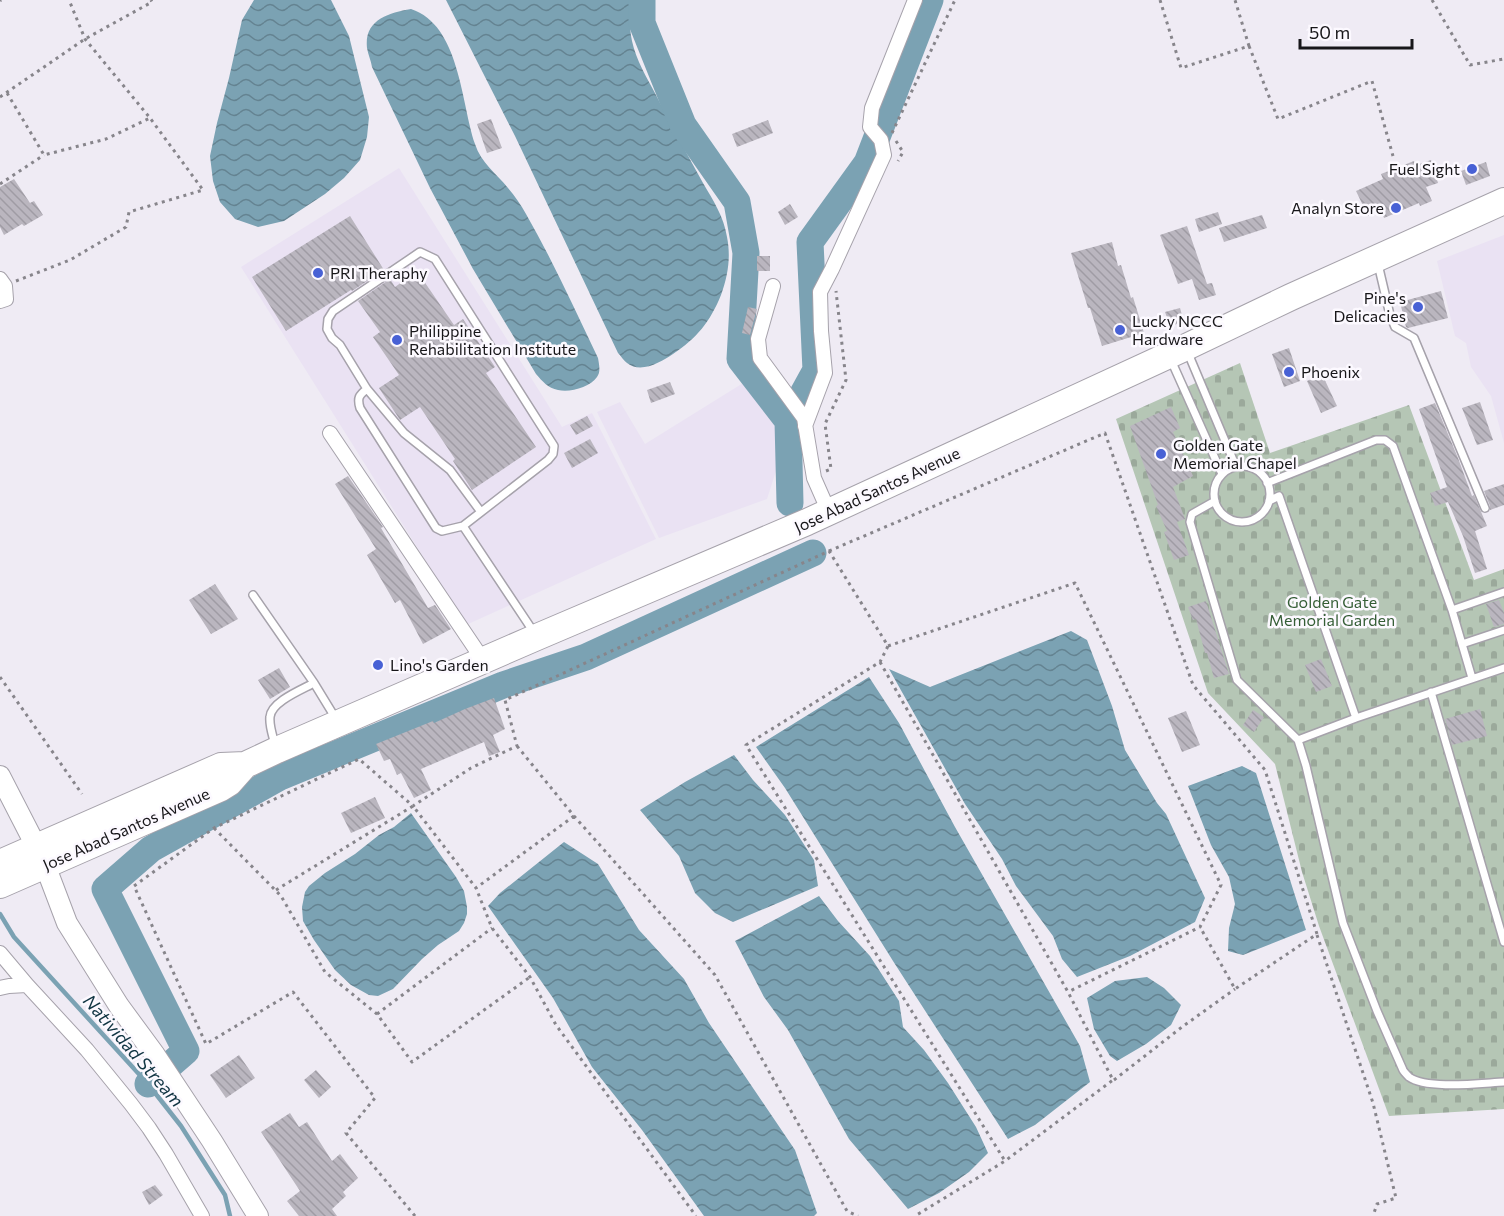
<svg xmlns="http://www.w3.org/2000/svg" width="1504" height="1216" font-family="Commissioner,sans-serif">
  <defs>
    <pattern id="cemetery-stones" width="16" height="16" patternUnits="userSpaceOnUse" patternTransform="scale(1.5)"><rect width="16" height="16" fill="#b5c6b5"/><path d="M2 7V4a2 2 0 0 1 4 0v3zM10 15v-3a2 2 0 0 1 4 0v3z" fill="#9ba99b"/></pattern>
    <pattern id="water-waves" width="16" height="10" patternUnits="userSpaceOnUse" patternTransform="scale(1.5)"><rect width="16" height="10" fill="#7ba2b3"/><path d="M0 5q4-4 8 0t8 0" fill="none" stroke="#648391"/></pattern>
    <pattern id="building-back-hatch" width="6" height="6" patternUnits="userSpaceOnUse" patternTransform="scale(1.5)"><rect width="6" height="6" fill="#bab6bf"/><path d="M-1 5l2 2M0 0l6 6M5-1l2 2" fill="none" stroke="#9f9ca4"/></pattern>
  </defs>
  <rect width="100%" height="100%" fill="#efebf4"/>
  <path fill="#eae2f3" d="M399,168L562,427L592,413L656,539L466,625L241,267Z
    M1504,235V443L1491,396L1471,367L1466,343L1455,336L1437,261Z
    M748,380L776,421L784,446L767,499L659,538L597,412L620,402L645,444Z"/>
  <path fill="url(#cemetery-stones)" d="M1240,363L1270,453L1409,405L1474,580L1504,569V1109L1389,1116L1319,926L1302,872L1275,764L1208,693L1116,419Z"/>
  <path fill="url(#water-waves)" d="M254,0H331L349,36L369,117L367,137L360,160L344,178L325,194L284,221L258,227L235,219L220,202L213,181L210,156L217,123L229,78L242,20Z
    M446,0H630C630,13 629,28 632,41C636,60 647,78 656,95C671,125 687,154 703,183C713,200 724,217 727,237C731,257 728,276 721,295C710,322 697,338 673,354C661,362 641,374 627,363C624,361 621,356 618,353L515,136Z
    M411,9C460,25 461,103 475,144C481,163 496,173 508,188C515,196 521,205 526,214C553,261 575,310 598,358C599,364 601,372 597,377C590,387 570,393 558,390C548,388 542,381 536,374L473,269L430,188L372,67C371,61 368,54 367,48C364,20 388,13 411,9Z
    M1071,631L1087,640L1112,706L1125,750L1157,803L1166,814L1205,898L1195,922L1130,956L1077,977L1062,959L1053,936L1016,886L1002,859L965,804L889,669L930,687Z
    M869,677L899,723L955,827L1080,1046L1090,1082L1035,1125L1008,1139L893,961L785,788L756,747Z
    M734,755L753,780L785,815L814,860L818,886L733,922L715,913L695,893L679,856L640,810L685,782Z
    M1242,766L1256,773L1306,930L1243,955L1228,951L1229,928L1235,904L1229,877L1211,845L1188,786Z
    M411,813L456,877L464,891L467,907V914L464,923L459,931L438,945L422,959L393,989L378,996L369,995L351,985L335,970L314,940L303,921L302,907L305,892L309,886L325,873L355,854L379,835L394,827Z
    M564,842L598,864L639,930L684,979L709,1023L795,1150L817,1213L814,1216H704L642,1130L592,1067L553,998L488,906L500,893Z
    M819,896L838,921L870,956L899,1001L903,1027L924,1050L948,1083L976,1127L988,1153L969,1172L939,1193L908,1209L849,1139L788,1030L764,997L735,941Z
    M1147,977L1164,988L1181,1005L1171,1025L1146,1044L1117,1061L1110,1056L1094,1029L1087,998L1115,981Z"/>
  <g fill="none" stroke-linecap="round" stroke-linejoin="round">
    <path stroke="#7ba2b3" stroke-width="4.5" d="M0,914L14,937L148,1084L181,1126L225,1195L230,1216"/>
    <path stroke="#7ba2b3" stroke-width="27" d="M642,0V23L683,125L737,202L746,253L740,359L788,421
      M790,503L788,421L816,370L810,242L867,163L930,0
      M148,1084L186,1051L105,889L151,849L280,777L503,685L586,657L813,553"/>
  </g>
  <path fill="url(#building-back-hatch)" d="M491,119L502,148L487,153L477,124Z
    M768,120L773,133L737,147L732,134Z
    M1431,160L1438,183L1426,187L1432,201L1420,206L1419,203L1384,218L1381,210L1368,216L1356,191L1383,179L1381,174L1414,161L1416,165Z
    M1486,162L1490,176L1466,185L1461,171Z
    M14,179L30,203L34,201L43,215L24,226L22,224L4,235L0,227V187Z
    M790,204L798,217L785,225L778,212Z
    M1218,212L1222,224L1199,232L1195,219Z
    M1262,215L1267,228L1224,242L1219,228Z
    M350,216L384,270L352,291L351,290L286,331L252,277Z
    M1187,226L1207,284L1212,283L1216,295L1199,300L1192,279L1178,284L1160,235Z
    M1112,242L1118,266L1121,265L1131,298L1133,297L1144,333L1102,346L1090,308H1088L1071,253Z
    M757,256H770V271H757Z
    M417,271L454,325L463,319L495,367L486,373L536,447L472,490L453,461L455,459L420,407L400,420L379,388L399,375L373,337L380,332L358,301L390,279L395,287Z
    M1441,291L1448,318L1408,328L1406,327L1400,302Z
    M748,307L757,309L750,335L742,333Z
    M1180,308L1184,322L1170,326L1165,312Z
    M1289,348L1300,381L1284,387L1272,354Z
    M1322,374L1337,406L1321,413L1307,381Z
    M670,382L675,394L651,403L647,390Z
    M1480,402L1493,440L1477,445L1462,408Z
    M1435,403L1458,458L1472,496L1474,495L1487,526L1475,531L1487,569L1475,573L1463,536L1448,502L1435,506L1430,493L1447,487L1419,409Z
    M1171,407L1180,428L1173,432L1193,476L1173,487L1185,519L1177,522L1189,555L1174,560L1164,532L1167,531L1156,506L1158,505L1130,426Z
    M587,416L593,426L576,435L570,425Z
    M590,439L598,453L572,468L564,453Z
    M348,476L383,527L381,528L428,608L435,605L451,629L423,644L400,600L395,603L367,555L376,549L335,484Z
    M1504,484V505L1490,510V506L1484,491Z
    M215,584L238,619L211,634L189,600Z
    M1499,600L1504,613V624L1494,627L1486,604Z
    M1206,601L1229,674L1214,678L1207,653H1205L1196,619L1193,620L1188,607Z
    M1321,659L1332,686L1316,692L1305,665Z
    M279,668L290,687L270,699L258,680Z
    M494,698L505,729L493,735L500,752L489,756L484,742L421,769L431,790L414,798L401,773L397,775L390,759L384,761L376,744L433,721L434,723L465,709Z
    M1480,709L1487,736L1452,745L1445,719Z
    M1253,710L1264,717L1254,732L1243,725Z
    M1186,711L1200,745L1182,752L1168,718Z
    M375,797L385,818L351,833L341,813Z
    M239,1055L255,1078L226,1098L210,1075Z
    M316,1070L331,1087L319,1098L304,1080Z
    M290,1113L299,1127L307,1122L332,1161L340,1154L358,1178L343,1192L346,1196L332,1209L337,1216H299L287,1201L300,1191L261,1132Z
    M155,1185L163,1195L149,1205L142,1192Z"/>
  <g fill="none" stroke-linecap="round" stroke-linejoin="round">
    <g stroke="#a6a2ab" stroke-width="10">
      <path id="lane" d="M1378,264L1390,315L1395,327L1414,338L1485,508
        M1188,353L1236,467
        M1171,360L1222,474
        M367,389C359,395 357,398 360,408L436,528L442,531L463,526L548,460L553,454L554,446L435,259L420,252L333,311L328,319L327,329L332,338L340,345L367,389L404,433L450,470L481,512
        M1214 494a28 28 0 1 1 56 0a28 28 0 1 1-56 0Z
        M1267,483L1376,440H1385L1393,446L1452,610L1472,678
        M1215,501L1192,514L1190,522L1237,680L1298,740L1306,766L1343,923L1377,1011L1403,1070C1404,1072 1408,1076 1409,1077C1427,1090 1482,1083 1504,1082
        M1269,501L1279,496L1356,718
        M463,526L535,634
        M253,595L314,683
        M1452,610L1504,592
        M1462,644L1504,630
        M1431,692L1504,942
        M1298,740L1356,718L1504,668
        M275,745C273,736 269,726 270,717C271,702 301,690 314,683L336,719"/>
    </g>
    <g stroke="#a6a2ab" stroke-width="16">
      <path id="street" d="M0,279L5,286L6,299L0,301
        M773,286L758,339L760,358L804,418L814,478L829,512
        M805,426L825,373L821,331L820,292L832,269L884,155L881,140L870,127L872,108L915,0
        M330,433L483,660
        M0,953L27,985
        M0,988L9,986L27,985L87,1050L131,1104L149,1128L166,1154L202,1216"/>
    </g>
    <g stroke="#a6a2ab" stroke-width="22">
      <path id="secondary" d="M0,776L36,846
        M45,865L67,923L119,1006L155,1055L212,1141L258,1216"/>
    </g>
    <g stroke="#a6a2ab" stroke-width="28">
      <path id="highway" d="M0,863L221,766L245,765
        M0,885L221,788L229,783L245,765L277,750L537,637L807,522L1180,350L1291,297L1504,201"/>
    </g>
    <path stroke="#87858b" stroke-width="3" stroke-dasharray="3 4.5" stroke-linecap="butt" d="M1160,0L1181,68L1249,46L1235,0
      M1432,0L1470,65L1504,59
      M0,1L1,0
      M1249,46L1278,119L1372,81L1393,156
      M7,93L44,155L106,139L150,118L85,39L69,0
      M0,97L85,39L152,2L151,0
      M892,133L955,0
      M896,141L903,152L898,161
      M0,184L44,155
      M16,281L70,260L126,227L129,212L203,190L150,118
      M826,471L831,469L825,424L846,380L836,291
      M829,551L1105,433L1193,685L1265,770L1317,934L1235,989L1200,927
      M888,646L1075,583L1221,885L1200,927L1068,992
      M880,662L1068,992L1113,1080L1005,1161L915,1216
      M0,677L82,794
      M517,746L574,816L715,975L847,1211L858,1216
      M574,816L476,888L492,928L530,977L556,1025L696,1216
      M214,828L281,896L325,972L377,1014L412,1062L530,977
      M276,890L413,806L476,888
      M1317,935L1373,1103L1396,1198L1377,1204L1373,1216
      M377,1014L492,928
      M1114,1080L1182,1027L1235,989
      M415,1216L346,1133L375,1098L293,992L206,1044L134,886L214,828L359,759L413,806L471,768L517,746L505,700L829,551L888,646L880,662L746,745L1005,1161"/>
    <use href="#lane" stroke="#fff" stroke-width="7"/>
    <use href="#street" stroke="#fff" stroke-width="14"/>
    <use href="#secondary" stroke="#fff" stroke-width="20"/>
    <use href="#highway" stroke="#fff" stroke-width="26"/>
  </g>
  <g fill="#4861d5" stroke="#fcf9ff" stroke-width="2">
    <circle cx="1472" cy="169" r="6"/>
    <circle cx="1396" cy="208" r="6"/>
    <circle cx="318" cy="273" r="6"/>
    <circle cx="1418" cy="307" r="6"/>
    <circle cx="1120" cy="330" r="6"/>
    <circle cx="397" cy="340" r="6"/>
    <circle cx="1289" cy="372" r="6"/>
    <circle cx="1161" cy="454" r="6"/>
    <circle cx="378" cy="665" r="6"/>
  </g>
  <g text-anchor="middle" stroke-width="5" stroke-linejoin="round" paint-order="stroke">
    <g font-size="16" fill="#171619" stroke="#fcf9ff" text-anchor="start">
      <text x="1460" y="175" text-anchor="end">Fuel Sight</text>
      <text x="1384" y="214" text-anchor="end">Analyn Store</text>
      <text x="330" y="279">PRI Theraphy</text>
      <text x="1406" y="304" text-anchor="end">Pine's<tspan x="1406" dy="18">Delicacies</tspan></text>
      <text x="1132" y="327">Lucky NCCC<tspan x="1132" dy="18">Hardware</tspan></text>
      <text x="409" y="337">Philippine<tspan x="409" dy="18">Rehabilitation Institute</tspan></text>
      <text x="1301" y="378">Phoenix</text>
      <text x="1173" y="451">Golden Gate<tspan x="1173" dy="18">Memorial Chapel</tspan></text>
      <text x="390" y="671">Lino's Garden</text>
    </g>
    <g font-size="16" fill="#171619" stroke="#fcf9ff">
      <text transform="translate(877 490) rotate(-25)" y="6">Jose Abad Santos Avenue</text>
      <text transform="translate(126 829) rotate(-24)" y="6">Jose Abad Santos Avenue</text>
    </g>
    <g font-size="16" fill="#355e36" stroke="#fcf9ff">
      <text x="1332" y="608">Golden Gate<tspan x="1332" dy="18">Memorial Garden</tspan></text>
    </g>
    <g font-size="18" font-style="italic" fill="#113543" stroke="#fcf9ff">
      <text transform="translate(133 1051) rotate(49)" y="6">Natividad Stream</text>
    </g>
  </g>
  <path d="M1300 39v9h112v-9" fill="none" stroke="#171619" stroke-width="3"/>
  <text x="1309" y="39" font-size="18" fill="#171619" stroke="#fcf9ff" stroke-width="4.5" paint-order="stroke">50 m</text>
</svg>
